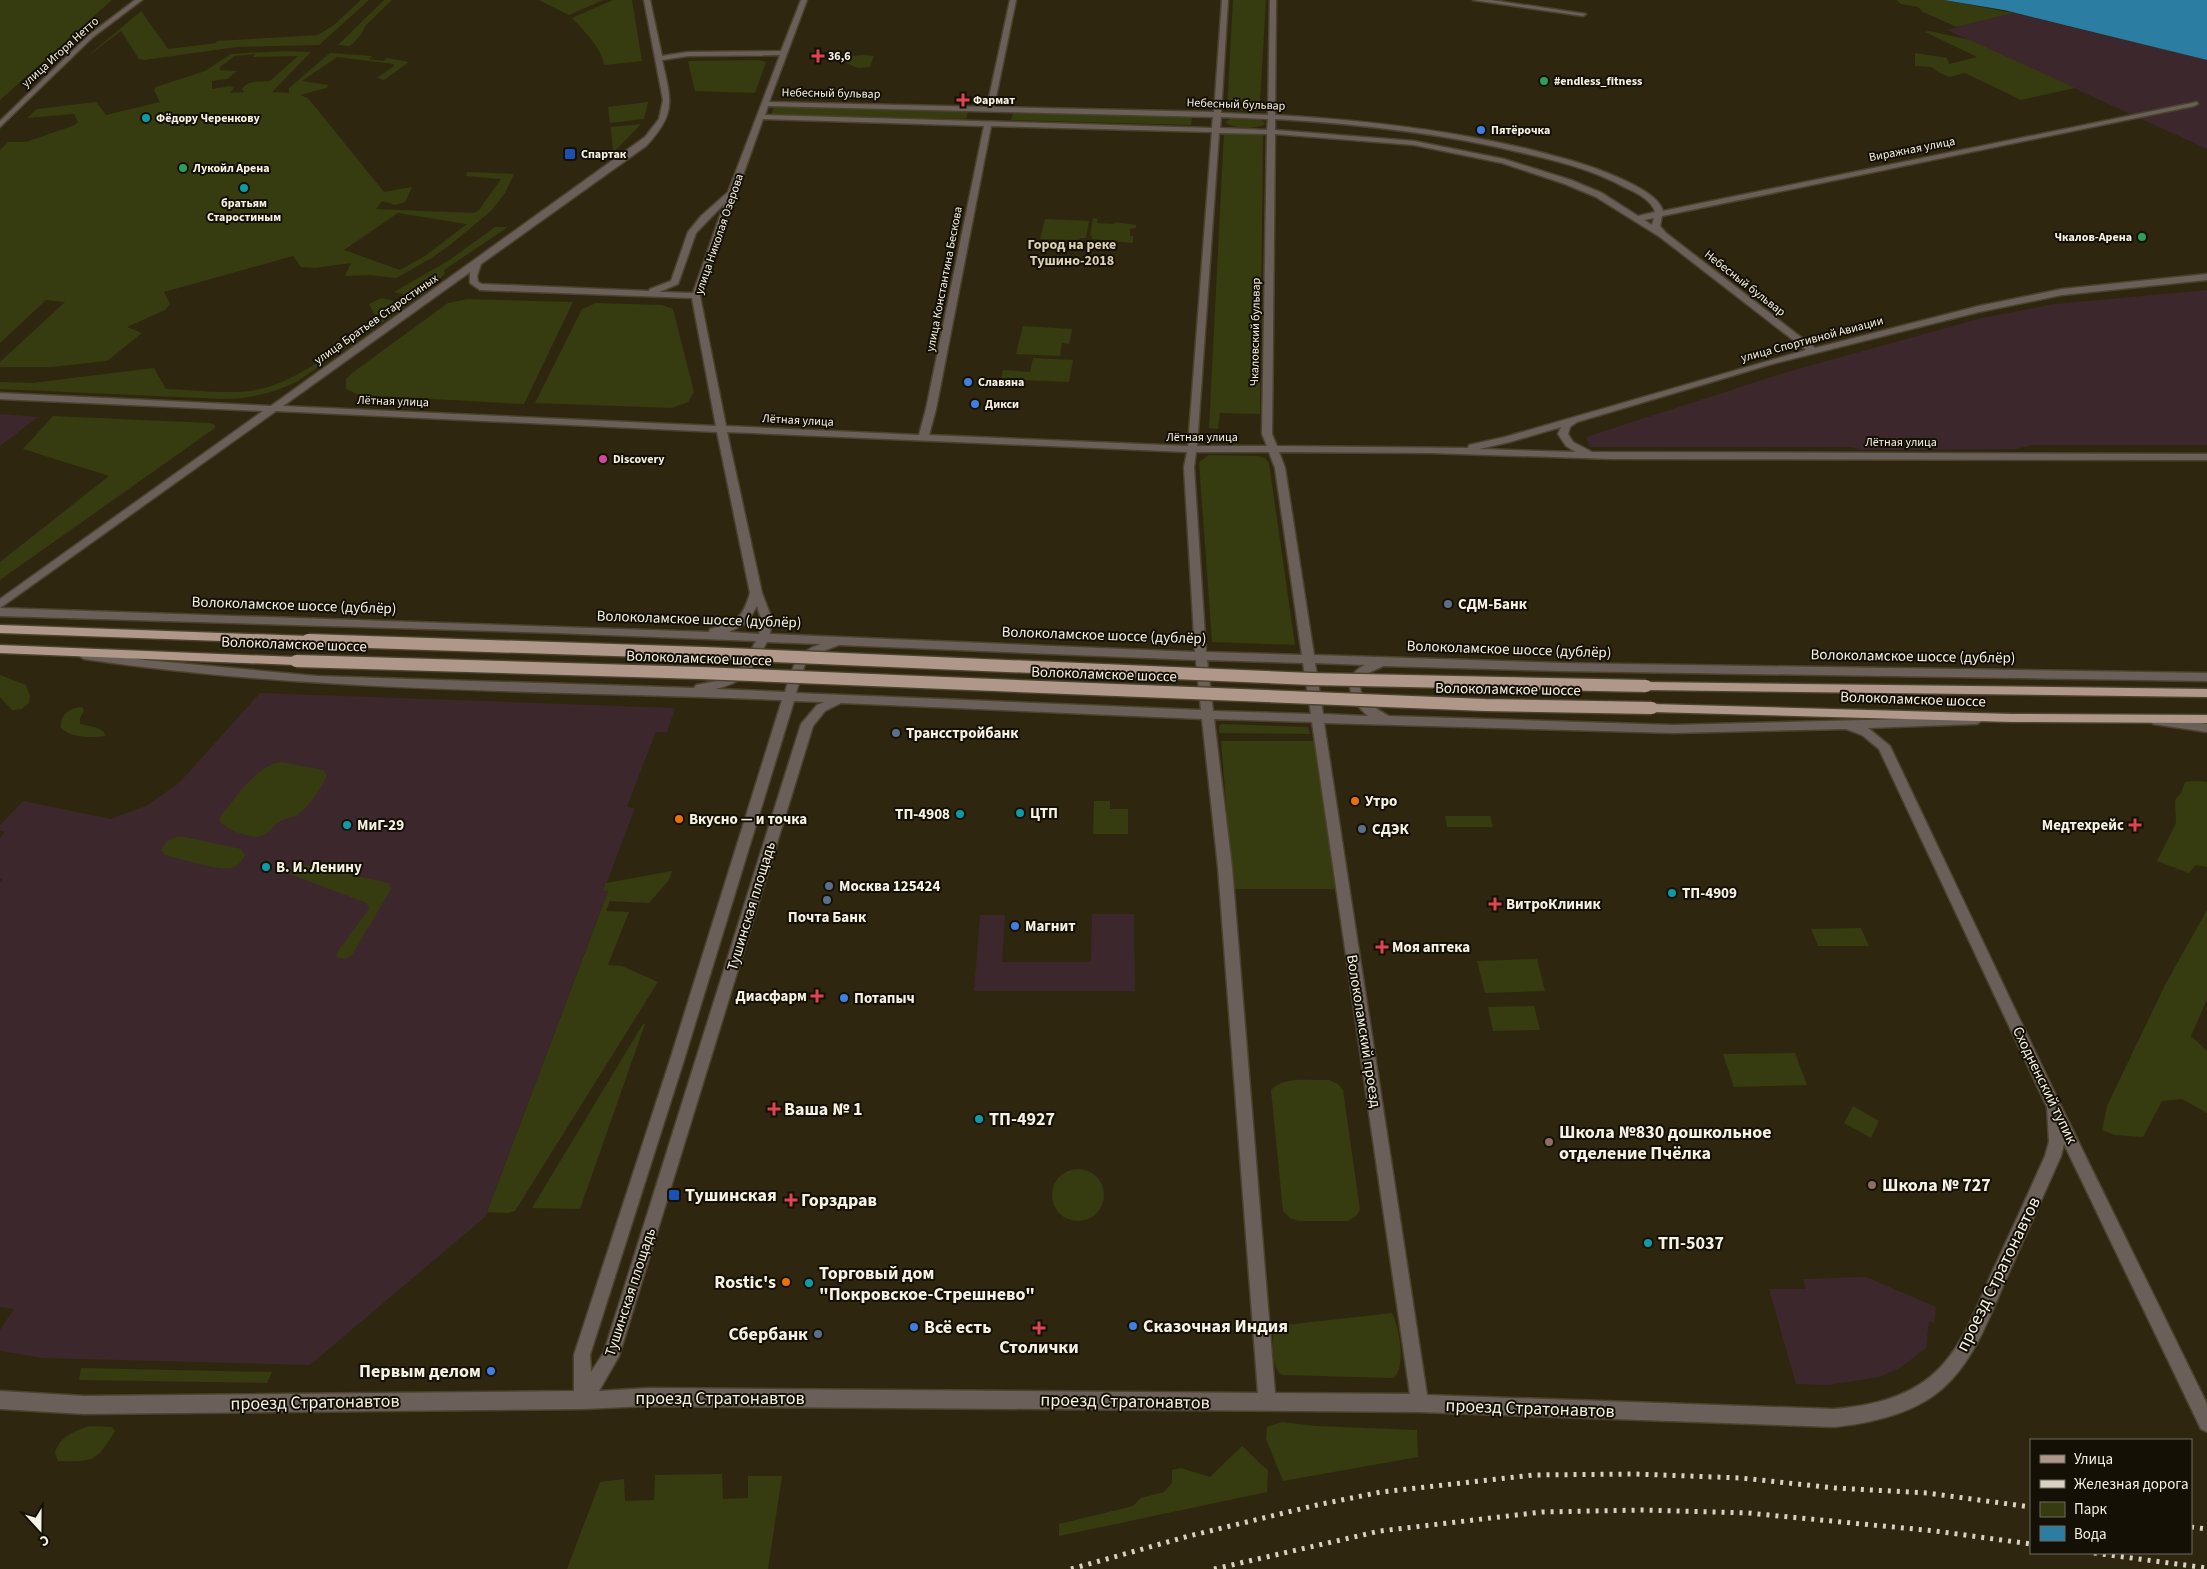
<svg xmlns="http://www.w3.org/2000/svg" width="2207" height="1569" font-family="'Source Sans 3',sans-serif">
  <rect width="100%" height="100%" fill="#2f260f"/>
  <path fill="#3c282c" d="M2013,13L2207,60V149L1947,30Z
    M2207,290V445H2032L2016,449L1862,450L1851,447H1590L1586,437L1787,372L1982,318L2055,304Z
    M0,414L38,417L0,446Z
    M260,693L675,708L667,732H656L644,762L627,807L635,808L604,890H608L485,1217L310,1365L43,1358L0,1351V1330L14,1309L0,1307V882L3,879L0,878V838L5,832L0,831V825L23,801L111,819L146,806L179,783Z
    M1092,914H1134L1135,991H974L980,915H1005L1002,962H1091Z
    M1866,1277L1936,1307L1934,1323L1929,1321L1926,1348L1900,1368L1879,1377L1828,1385L1796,1384L1769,1289H1806L1803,1279Z"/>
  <path fill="#363c0f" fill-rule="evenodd" d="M0,0H112L0,100Z
    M361,0H369L319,45L237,47L144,60L139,59L121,31L84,59L141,11L168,49L216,43L217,41L318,35L334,25Z
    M384,0H392L366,25L360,36L350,46L338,45Z
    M539,0H603L569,15Z
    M613,0H632L642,61L604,65C602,48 583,30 572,18Z
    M1233,0H1266L1260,102L1257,111L1227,110Z
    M1896,0H1944L2013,13L1957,27L1923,12L1918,7L1901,4Z
    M1929,31L1970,40L2075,88L2021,100L1965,73L1950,77L1940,73L1931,67L1915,66V53L1947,58L1949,64L1977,57L1925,32Z
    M284,51L311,52L272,92L289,93V88L330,53L372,56L369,59L383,61L387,58L409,62L384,80L377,78L394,66V64L337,57L302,81L329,85L326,88L300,95L308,98L384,192L412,187L405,202L395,205L382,201L376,209L474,213L479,210L501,179L466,176L467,172L514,174L505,193L491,211L450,245L430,259L396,278L370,275L345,276L351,263L315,268L301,267L293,256L164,292L170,304L165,310L127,327L142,333L107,361L52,367H0V362L65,302L46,300L0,343V150L8,142H26L75,125L78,122L74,114L27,118L37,109L96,102L106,115L160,102L154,90L156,87L205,71L231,54ZM255,54L253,57L298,56L270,81C260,82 248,80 242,89L244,92L230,93L234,88L230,86L212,89V81L227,79L237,71L220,70V67L235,56ZM398,213L466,224H467L425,256L400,270L344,250Z
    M863,55L874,56L870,67L858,68L846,63C847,55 857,55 863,55Z
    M760,60L766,62L755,93L695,91L688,61Z
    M648,102L644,119L610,123L608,107Z
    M774,107L968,112L966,119L771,115Z
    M1013,113L1192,117L1191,125L1011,120Z
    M1232,118L1259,119L1265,123L1264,125C1254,129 1233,129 1225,122Z
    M641,124L613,153L611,127Z
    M1224,132L1263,133L1260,414L1220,413L1218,429L1209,428Z
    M1093,218L1098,219L1097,223L1114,224L1115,222L1136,225V228L1130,229V236H1133V243L1092,239V236H1090Z
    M1045,219L1089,221L1086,238H1080L1079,240L1040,239Z
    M495,227H508L444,270L445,273L437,283L426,292L298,381C274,393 250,399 222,399L0,389V382L32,383L154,368L166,389C193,390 223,394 250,391C297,385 344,343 382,316L374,314L369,304L382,298L402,303L412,296L394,292L448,261Z
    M467,299L573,302L524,404L359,395L346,389V379L352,373L448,303Z
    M596,303L662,305L673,309L694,392L688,402L672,408L535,403L582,309Z
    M1023,326L1072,329L1069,344L1062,343L1060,356L1016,354Z
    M1033,358L1073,360L1069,382L1001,379L1003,370L1030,372Z
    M53,416L210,423L215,425V428L0,580V562L109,476L23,449Z
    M1209,455L1258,456L1265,458L1269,463L1295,645L1212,642L1199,462Z
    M0,675L26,685L30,696L29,703L22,709L12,710L0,697Z
    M82,707L84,711L80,718V724L98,728L104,732L105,736C91,738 71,738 61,728C60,714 70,708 82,707Z
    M1221,724L1308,727L1310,734L1219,733V726Z
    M1221,741H1314L1335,889H1233Z
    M281,762L323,770L327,775C322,787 309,807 297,815C292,818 285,818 279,822C272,826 270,834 261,836C250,839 225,829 219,820L223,813C237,796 258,764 281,762Z
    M2196,781L2207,782V867L2196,865L2189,873L2157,861L2176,823L2175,800L2181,793L2185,782Z
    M1094,801H1110V809H1128V834H1093Z
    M1445,816H1490L1493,827H1447Z
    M176,837H185L241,849L245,855C242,861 238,866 231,868C219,871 179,858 165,855L161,850L166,842Z
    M301,864L389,883L391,889L352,955L344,959L337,957L338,951L369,909L367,903L292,875L288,871L293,866Z
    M672,871L669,880L649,903L610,901L606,911L629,912L608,965L622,966L658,982L515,1211L508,1213L487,1212L608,891L603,890L606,883Z
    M2207,910V999L2191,1036L2207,1051V1113L2182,1099L2162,1101L2143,1137L2115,1135L2102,1130L2107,1106L2165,985Z
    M1861,928L1869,946H1818L1811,929Z
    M1537,959L1545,991L1485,993L1477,961Z
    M1534,1006L1540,1030L1493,1031L1488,1007Z
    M643,1024H645L580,1209L532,1208Z
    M1795,1053L1807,1085L1734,1087L1723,1054Z
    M1329,1080L1338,1084L1343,1090L1360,1210L1356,1216L1348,1221H1298L1290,1218L1283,1211L1271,1090C1284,1075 1310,1081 1329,1080Z
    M1853,1106L1879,1121L1871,1138L1844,1123Z
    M1052 1195a26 26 0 1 1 52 0a26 26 0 1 1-52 0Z
    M1392,1313C1399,1326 1407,1369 1393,1378L1283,1375L1280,1374C1271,1363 1271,1338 1276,1326Z
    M81,1368L272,1372L267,1383L79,1380Z
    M1282,1422L1316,1426L1417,1430L1418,1457L1283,1481L1266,1439L1267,1427Z
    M89,1426L112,1427L115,1431C96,1462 94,1462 58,1461L55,1453C59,1437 75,1431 89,1426Z
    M1242,1446C1252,1454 1258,1463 1268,1470L1267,1492L1059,1536V1524L1133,1506L1141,1498L1164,1492L1172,1483V1470L1181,1468L1210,1477Z
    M722,1474L723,1499L748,1498V1476H782L768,1569H567L600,1482L624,1479L625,1501L654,1500L655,1475Z"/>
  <path fill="#2b7da2" d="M1944,0H2207V60L2004,10Z"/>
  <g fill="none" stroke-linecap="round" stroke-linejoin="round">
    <g stroke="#4b422d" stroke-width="3">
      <path id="minor" d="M135,0H142L93,37L0,127V121L89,35Z
        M644,0H650L662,56L688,52L781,51L801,0H807L769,102L987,107L1010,0H1016L994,107L1214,112L1222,0H1228L1221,113L1268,115L1270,0H1276L1275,115C1360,120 1444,129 1528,149C1563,158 1599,167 1632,184C1643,190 1659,198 1663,211L2197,102L2198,104L2194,106L1662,216L1660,226L1666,233L1815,348L1979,306L2062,289L2207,274V280L2062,295L1979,312L1772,364L1577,422L1570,427L1568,434L1573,442L1592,452L2207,454V460L1612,459L1429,453L1279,452L1285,468L1314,655L1562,663L2207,673V681L1562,671L1383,666C1377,670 1368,671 1363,678C1351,695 1378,710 1389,716L1673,725L1981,717L1983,720L1977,724L1868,728L1890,746L2059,1102L2207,1404V1432L2201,1429L2064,1144L2061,1156C2043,1196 2025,1237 2007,1277C1990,1315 1975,1360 1943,1388C1914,1414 1871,1423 1834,1427L1420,1412L648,1406L583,1409L84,1414L0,1409V1391L84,1396L574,1391V1355L670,1060L782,700C549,690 315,693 84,659L78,655L84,651L145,660L317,676L694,688L696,685C705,683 714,682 723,679C739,674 748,655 756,641L556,633L0,616V608L709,632L710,629C736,622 742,620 750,593L717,432L276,411L0,608V599L263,411L0,399V393L271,406L645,137L659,119L663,100ZM780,55L728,192L701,216L688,232L671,281L650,289L649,291L482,284L478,282L477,276L481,264L646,146C677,113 671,100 662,60L688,56ZM768,106L1213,117L1212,128L765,115ZM1221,117L1268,119L1267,130L1220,128ZM763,119L984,126L926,409L919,435L726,426L700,296ZM1275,119C1359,124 1442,133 1523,153C1558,161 1593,170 1624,187C1635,192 1652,200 1655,212L1638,216L1602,193L1571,180L1504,159L1414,141L1275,130ZM991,126L1212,132L1188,446L929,435L936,409ZM1219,133L1267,134L1262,434L1267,446H1197ZM1275,134L1414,145L1502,163L1565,184L1596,197L1660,237L1806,350L1505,437L1469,445L1468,448L1277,446L1272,434ZM724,204L693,293L659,292L678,284L696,233ZM1654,218L1652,225L1644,220ZM470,272V283L480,290L692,298L716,426L283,406ZM1561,427L1558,434L1566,446L1576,452L1479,449L1510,442ZM727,432L1187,452L1184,467L1195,652L770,634L772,619L762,593ZM1196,452H1269L1275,468L1302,655L1206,652L1194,467ZM757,606L761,619L759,634L729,632L747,623ZM767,642L821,644C794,653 793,667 785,692L715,689C747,682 752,668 767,642ZM839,645L1196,660L1201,710L796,693L805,664L816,654ZM1207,660L1303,663L1311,714L1213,711ZM1315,663L1365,665C1339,677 1351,702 1368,716L1323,714ZM794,701L824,702L817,705L801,724L604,1352L591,1372L590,1355L684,1060ZM841,703L1202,719L1218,867L1258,1393L648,1388L599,1391L619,1356L813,726L825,711ZM1214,719L1312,722L1410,1394L1275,1393L1232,867ZM1324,723L1673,733L1846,729L1862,735L1879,749L2047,1107L2049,1142L2045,1156C2028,1194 2011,1232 1993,1270C1977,1306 1962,1351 1930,1377C1903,1399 1868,1406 1834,1409L1427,1395Z
        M1473,0H1491L1586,14L1583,16Z
        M2157,717L2207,724V732L2153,724L2151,721Z"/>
    </g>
    <g stroke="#4b422d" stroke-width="3">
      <path id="major" d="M0,625L308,636L314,640L308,644L0,633Z
        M0,645L296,657L302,661L296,665L0,653Z
        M1646,682L2207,689V697L1646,690L1640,686Z
        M1652,704L2012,714L2207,715V723L2012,722L1652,712L1646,708Z"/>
    </g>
    <use href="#minor" fill="#6b6059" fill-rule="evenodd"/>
    <use href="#major" fill="#af988a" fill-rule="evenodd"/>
    <path stroke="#d8d2c2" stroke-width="5" stroke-dasharray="3 6" stroke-linecap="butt" d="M2191,1527L2207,1529
      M2094,1553L2207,1568
      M1071,1569L1189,1536L1317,1505L1381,1492L1533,1475L1635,1474L1741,1478L1835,1488L1927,1493L2031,1507
      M1214,1569L1380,1531L1542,1512L1642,1510L1748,1513L1935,1531L2031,1544"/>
    <g stroke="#4b422d" stroke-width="15" stroke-linecap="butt">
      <path id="major-bridge" d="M308,640L704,653L1311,679L1646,686
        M296,661L700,673L1485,705L1652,708"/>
    </g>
    <use href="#major-bridge" stroke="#af988a" stroke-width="12"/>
  </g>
  <g fill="#e0444e" stroke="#141006" stroke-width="2">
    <path d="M815.5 48.5h5v5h5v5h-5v5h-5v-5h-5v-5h5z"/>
    <path d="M960.5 92.5h5v5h5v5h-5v5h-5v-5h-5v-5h5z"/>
    <path d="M2132.5 817.5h5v5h5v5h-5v5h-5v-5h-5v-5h5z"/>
    <path d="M1492.5 896.5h5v5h5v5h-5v5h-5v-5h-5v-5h5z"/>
    <path d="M1379.5 939.5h5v5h5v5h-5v5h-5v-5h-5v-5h5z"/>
    <path d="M814.5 988.5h5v5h5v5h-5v5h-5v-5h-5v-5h5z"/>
    <path d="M771.5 1101.5h5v5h5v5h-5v5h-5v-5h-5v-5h5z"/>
    <path d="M788.5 1192.5h5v5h5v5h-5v5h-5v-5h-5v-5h5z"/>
    <path d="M1036.5 1320.5h5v5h5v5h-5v5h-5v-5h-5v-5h5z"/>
  </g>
  <g fill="#2e9e5b" stroke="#141006" stroke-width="2">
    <circle cx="1544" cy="81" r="5"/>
    <circle cx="183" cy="168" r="5"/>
    <circle cx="2142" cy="237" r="5"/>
  </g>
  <g fill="#0f9aa8" stroke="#141006" stroke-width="2">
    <circle cx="146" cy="118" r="5"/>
    <circle cx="244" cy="188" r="5"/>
    <circle cx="1020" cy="813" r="5"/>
    <circle cx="960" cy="814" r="5"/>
    <circle cx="347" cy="825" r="5"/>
    <circle cx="266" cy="867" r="5"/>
    <circle cx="1672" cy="893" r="5"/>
    <circle cx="979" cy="1119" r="5"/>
    <circle cx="1648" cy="1243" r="5"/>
    <circle cx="809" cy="1283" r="5"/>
  </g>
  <g fill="#3f7fe0" stroke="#141006" stroke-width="2">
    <circle cx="1481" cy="130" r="5"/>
    <circle cx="968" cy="382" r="5"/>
    <circle cx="975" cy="404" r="5"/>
    <circle cx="1015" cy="926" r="5"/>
    <circle cx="844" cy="998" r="5"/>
    <circle cx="1133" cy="1326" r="5"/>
    <circle cx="914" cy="1327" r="5"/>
    <circle cx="491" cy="1371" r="5"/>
  </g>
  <g fill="#1a4fb4" stroke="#141006" stroke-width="2">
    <rect x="564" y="148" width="12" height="12" rx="2.5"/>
    <rect x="668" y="1189" width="12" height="12" rx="2.5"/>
  </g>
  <circle fill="#d1479c" stroke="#141006" stroke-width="2" cx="603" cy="459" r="5"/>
  <g fill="#5c6f8a" stroke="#141006" stroke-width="2">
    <circle cx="1448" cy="604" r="5"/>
    <circle cx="896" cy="733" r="5"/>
    <circle cx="1362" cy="829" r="5"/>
    <circle cx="829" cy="886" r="5"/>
    <circle cx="827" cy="900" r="5"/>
    <circle cx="818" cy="1334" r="5"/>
  </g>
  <g fill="#e8710a" stroke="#141006" stroke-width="2">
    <circle cx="1355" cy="801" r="5"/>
    <circle cx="679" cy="819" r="5"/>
    <circle cx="786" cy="1282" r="5"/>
  </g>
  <g fill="#8d6e63" stroke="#141006" stroke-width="2">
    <circle cx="1549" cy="1142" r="5"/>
    <circle cx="1872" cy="1185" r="5"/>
  </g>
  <g text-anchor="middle" stroke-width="4" stroke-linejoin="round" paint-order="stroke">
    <g font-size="12" fill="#f7f1e3" stroke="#141006">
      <text transform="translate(60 52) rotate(-42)" y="4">улица Игоря Нетто</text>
      <text transform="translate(831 93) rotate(1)" y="4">Небесный бульвар</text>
      <text transform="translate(1236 104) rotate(2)" y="4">Небесный бульвар</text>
      <text transform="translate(1912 149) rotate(-11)" y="4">Виражная улица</text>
      <text transform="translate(719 234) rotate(-71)" y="4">улица Николая Озерова</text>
      <text transform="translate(944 279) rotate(-79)" y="4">улица Константина Бескова</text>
      <text transform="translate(1745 283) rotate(38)" y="4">Небесный бульвар</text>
      <text transform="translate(376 319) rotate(-35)" y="4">улица Братьев Старостиных</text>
      <text transform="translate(1255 332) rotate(-89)" y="4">Чкаловский бульвар</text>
      <text transform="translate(1812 339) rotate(-15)" y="4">улица Спортивной Авиации</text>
      <text transform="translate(393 401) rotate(2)" y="4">Лётная улица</text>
      <text transform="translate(798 420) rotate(3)" y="4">Лётная улица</text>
      <text x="1202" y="441">Лётная улица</text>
      <text x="1901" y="446">Лётная улица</text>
    </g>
    <g font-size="12" font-weight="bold" fill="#f7f1e3" stroke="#141006" text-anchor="start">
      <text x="828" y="60">36,6</text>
      <text x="1554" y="85">#endless_fitness</text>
      <text x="973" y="104">Фармат</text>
      <text x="156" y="122">Фёдору Черенкову</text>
      <text x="1491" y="134">Пятёрочка</text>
      <text x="581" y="158">Спартак</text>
      <text x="193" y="172">Лукойл Арена</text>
      <text x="244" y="207" text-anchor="middle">братьям<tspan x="244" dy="14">Старостиным</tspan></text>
      <text x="2132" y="241" text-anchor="end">Чкалов-Арена</text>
      <text x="978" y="386">Славяна</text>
      <text x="985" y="408">Дикси</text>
      <text x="613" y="463">Discovery</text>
    </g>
    <g font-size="14" font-weight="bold" fill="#dcd1b5" stroke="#141006">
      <text x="1072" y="249">Город на реке<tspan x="1072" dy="16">Тушино-2018</tspan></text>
    </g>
    <g font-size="15" font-weight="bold" fill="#f7f1e3" stroke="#141006" text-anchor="start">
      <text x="1458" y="609">СДМ-Банк</text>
      <text x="906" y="738">Трансстройбанк</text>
      <text x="1365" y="806">Утро</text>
      <text x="1030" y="818">ЦТП</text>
      <text x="950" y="819" text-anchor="end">ТП-4908</text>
      <text x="689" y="824">Вкусно — и точка</text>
      <text x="357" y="830">МиГ-29</text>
      <text x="2124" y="830" text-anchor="end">Медтехрейс</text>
      <text x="1372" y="834">СДЭК</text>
      <text x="276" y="872">В. И. Ленину</text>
      <text x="839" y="891">Москва 125424</text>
      <text x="1682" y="898">ТП-4909</text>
      <text x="1506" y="909">ВитроКлиник</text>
      <text x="827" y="922" text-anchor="middle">Почта Банк</text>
      <text x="1025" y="931">Магнит</text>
      <text x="1392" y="952">Моя аптека</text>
      <text x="807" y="1001" text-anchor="end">Диасфарм</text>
      <text x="854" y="1003">Потапыч</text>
    </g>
    <g font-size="15" fill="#f7f1e3" stroke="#141006">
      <text transform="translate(294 605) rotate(2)" y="5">Волоколамское шоссе (дублёр)</text>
      <text transform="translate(699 619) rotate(2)" y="5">Волоколамское шоссе (дублёр)</text>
      <text transform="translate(1104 635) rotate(2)" y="5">Волоколамское шоссе (дублёр)</text>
      <text transform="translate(294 644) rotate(2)" y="5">Волоколамское шоссе</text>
      <text transform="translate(1509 649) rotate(2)" y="5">Волоколамское шоссе (дублёр)</text>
      <text transform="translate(1913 656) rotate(1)" y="5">Волоколамское шоссе (дублёр)</text>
      <text transform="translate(699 658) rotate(2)" y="5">Волоколамское шоссе</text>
      <text transform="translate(1104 674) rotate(2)" y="5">Волоколамское шоссе</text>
      <text transform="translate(1508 689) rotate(1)" y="5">Волоколамское шоссе</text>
      <text transform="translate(1913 699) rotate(2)" y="5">Волоколамское шоссе</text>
      <text transform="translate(751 906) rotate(-73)" y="5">Тушинская площадь</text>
      <text transform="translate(1364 1031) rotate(81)" y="5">Волоколамский проезд</text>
      <text transform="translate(2045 1085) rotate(64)" y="5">Сходненский тупик</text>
      <text transform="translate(630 1292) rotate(-72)" y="5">Тушинская площадь</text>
    </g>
    <g font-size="18" font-weight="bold" fill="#f7f1e3" stroke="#141006" text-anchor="start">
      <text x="784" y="1115">Ваша № 1</text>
      <text x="989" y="1125">ТП-4927</text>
      <text x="1559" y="1138">Школа №830 дошкольное<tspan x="1559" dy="21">отделение Пчёлка</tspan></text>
      <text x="1882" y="1191">Школа № 727</text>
      <text x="685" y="1201">Тушинская</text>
      <text x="801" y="1206">Горздрав</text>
      <text x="1658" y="1249">ТП-5037</text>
      <text x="819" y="1279">Торговый дом<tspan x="819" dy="21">"Покровское-Стрешнево"</tspan></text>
      <text x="776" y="1288" text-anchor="end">Rostic's</text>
      <text x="1143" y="1332">Сказочная Индия</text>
      <text x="924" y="1333">Всё есть</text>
      <text x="808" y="1340" text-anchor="end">Сбербанк</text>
      <text x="1039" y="1353" text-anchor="middle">Столички</text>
      <text x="481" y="1377" text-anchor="end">Первым делом</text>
    </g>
    <g font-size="18" fill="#f7f1e3" stroke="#141006">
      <text transform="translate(1998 1274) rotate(-64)" y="6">проезд Стратонавтов</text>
      <text x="720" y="1404">проезд Стратонавтов</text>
      <text transform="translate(1125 1401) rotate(1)" y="6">проезд Стратонавтов</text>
      <text transform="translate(315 1402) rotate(-1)" y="6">проезд Стратонавтов</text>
      <text transform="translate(1530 1408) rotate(2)" y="6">проезд Стратонавтов</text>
    </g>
  </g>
  <rect x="2030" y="1439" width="162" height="115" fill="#141006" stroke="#6f6a5e"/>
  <rect x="2040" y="1455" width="25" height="8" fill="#af988a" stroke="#6f6a5e"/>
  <text x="2074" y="1464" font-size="15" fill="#f7f1e3">Улица</text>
  <rect x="2040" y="1480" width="25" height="8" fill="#d8d2c2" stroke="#6f6a5e"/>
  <text x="2074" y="1489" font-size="15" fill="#f7f1e3">Железная дорога</text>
  <rect x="2040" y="1502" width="25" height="15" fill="#363c0f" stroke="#6f6a5e"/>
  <text x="2074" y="1514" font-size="15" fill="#f7f1e3">Парк</text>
  <rect x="2040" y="1526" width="25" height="15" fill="#2b7da2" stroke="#6f6a5e"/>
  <text x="2074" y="1539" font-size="15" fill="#f7f1e3">Вода</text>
  <g transform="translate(40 1529) rotate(159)" stroke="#141006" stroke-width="4" paint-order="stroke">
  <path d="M0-4L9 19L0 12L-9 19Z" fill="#f7f1e3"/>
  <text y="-8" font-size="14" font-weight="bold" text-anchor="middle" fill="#f7f1e3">С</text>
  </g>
</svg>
